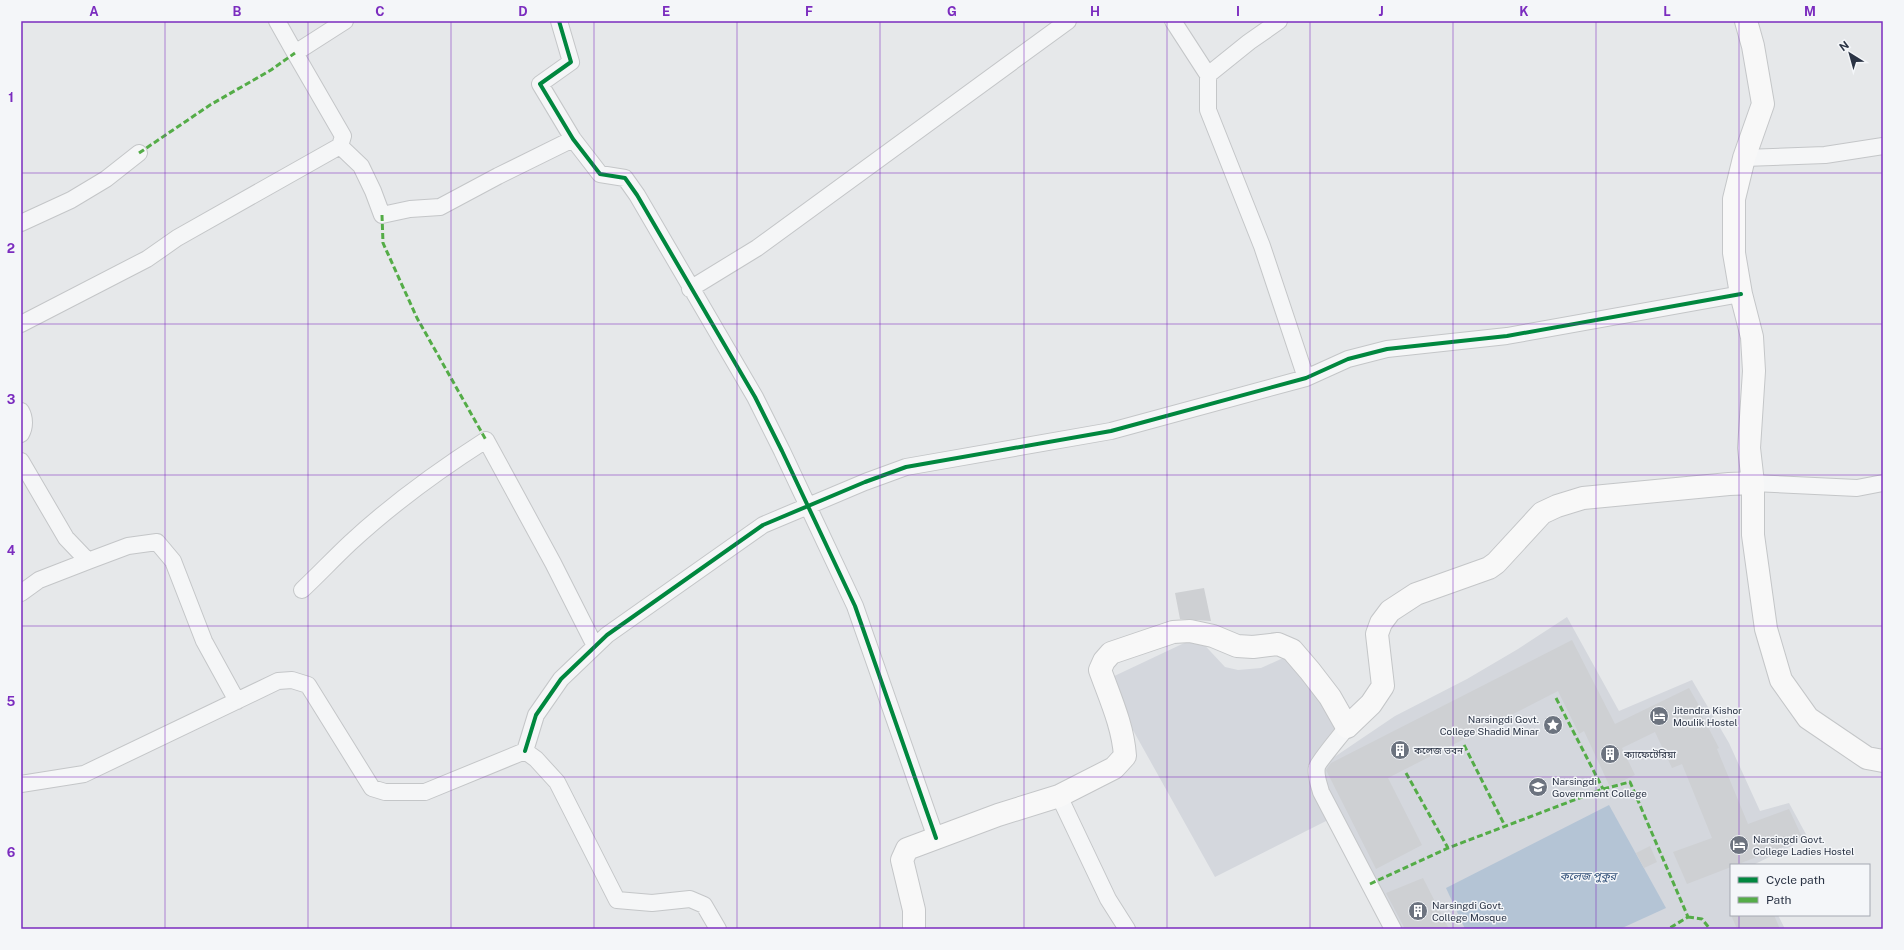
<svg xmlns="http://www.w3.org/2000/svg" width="1904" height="950" font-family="'Public Sans','Noto Sans Bengali',sans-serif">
  <rect width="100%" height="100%" fill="#e6e8ea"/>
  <path fill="#d4d7dd" d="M1567,617L1619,711L1692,680L1729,743L1760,811L1789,803L1808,838L1753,865H1731V915H1778L1785,929H1396L1331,802L1321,766L1395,716L1467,679L1518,649Z
    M1197,637L1225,667L1238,670L1261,668L1292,654L1313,685L1337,731L1326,745L1317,752L1311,760L1309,768L1332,818L1215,877L1129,723L1108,679Z"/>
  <path fill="#b4c4d5" d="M1609,805L1666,908L1620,929H1465L1446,888Z"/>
  <path fill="#ced0d3" d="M1204,588L1211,621L1180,619L1175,593Z
    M1572,640L1615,724L1689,688L1701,709L1699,710L1719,748L1717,749L1748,824L1789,809L1803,839L1736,865H1731V867L1687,884L1673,852L1712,838L1682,764L1672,768L1655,732L1622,748L1635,775L1610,787L1584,731L1579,734L1558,691L1388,778L1422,845L1376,869L1326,770L1331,763Z
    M1650,846L1657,862L1644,868L1636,853Z
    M1423,878L1449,929H1405L1386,893Z
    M1731,915H1774L1780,929H1737Z"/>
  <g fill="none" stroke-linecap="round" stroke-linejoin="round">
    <g stroke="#c4c6c8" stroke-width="18">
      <path id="street" d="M277,21L295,53
        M559,21L571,62L540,84L573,139L600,174L625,178L637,195L755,397L782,451L855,606L936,838
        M1173,21L1208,75
        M1279,21L1249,42L1208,75V110L1262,246L1306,378
        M340,146L361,166L373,191L382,215L410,209L440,207L498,176L573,139
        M1744,158L1825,155L1883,146
        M21,223L71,200L106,179L139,153
        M690,289L757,248L1068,21
        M21,324L147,259L177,238L340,146L343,136L295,53L345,21
        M21,411C25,418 25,427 21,434
        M21,461L66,538L88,561L128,546L157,542L173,561L204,641L237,701
        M1753,483L1857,488L1883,483
        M302,590C318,575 334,558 350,543C391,505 439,470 486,440L553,563L595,646
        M21,593L39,580L88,561
        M1347,727C1342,734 1318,762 1317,767C1315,775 1319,784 1321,792L1393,929
        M525,751L536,715L561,679L607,635L763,525L865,482L906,467L1111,431L1306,378L1348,359L1387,349L1507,336L1741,294
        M21,784L84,774L278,681L292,680L308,685L372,788L385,792H425L525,751L536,759L557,782L617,900L652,903L690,899L704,905L718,929
        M1059,796L1108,899L1127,929"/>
    </g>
    <g stroke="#c4c6c8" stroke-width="24">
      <path id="secondary" d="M1746,21L1753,46L1763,104L1744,158L1734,199V253L1741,294L1752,337L1754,371L1749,448L1753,483V535L1766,629L1781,680L1808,718L1867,758L1883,761
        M914,929V910L902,860L907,849L998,815L1059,796L1114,768L1125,756C1123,726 1110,698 1100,670L1104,661L1111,653L1173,632L1190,631L1213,636L1237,646L1253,647L1278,644L1292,650L1310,671L1330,697L1347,727L1371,704L1383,686L1377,634L1381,623L1390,611L1416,594L1489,568L1496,563L1542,513L1557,506L1583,498L1729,484L1753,483"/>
    </g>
    <use href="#street" stroke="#f5f6f7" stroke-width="16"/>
    <use href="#secondary" stroke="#f8f8f8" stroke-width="22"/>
    <path stroke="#54ac47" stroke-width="3" stroke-dasharray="6 3" stroke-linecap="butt" d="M139,153L210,105L271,70L295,53
      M382,215L383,243L417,318L486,440
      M1556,698L1603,789
      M1464,745L1505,826
      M1406,773L1448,848
      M1370,884L1448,848L1603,789L1630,782L1688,917L1668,929
      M1688,917L1702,919L1710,929"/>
    <g stroke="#f4f6f9" stroke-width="6">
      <path id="cycleway" d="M559,21L571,62L540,84L573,139L600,174L625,178L637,195L755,397L782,451L855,606L936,838
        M525,751L536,715L561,679L607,635L763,525L865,482L906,467L1111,431L1306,378L1348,359L1387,349L1507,336L1741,294"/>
    </g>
    <use href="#cycleway" stroke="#00873e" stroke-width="4"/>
  </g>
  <path fill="none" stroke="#7b2cbf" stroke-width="1" stroke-opacity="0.55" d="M165,21V929M308,21V929M451,21V929M594,21V929M737,21V929M880,21V929M1024,21V929M1167,21V929M1310,21V929M1453,21V929M1596,21V929M1739,21V865M21,173H1883M21,324H1883M21,475H1883M21,626H1883M21,777H1883M1739,915V929"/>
  <defs>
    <g id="hotel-disc" transform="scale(1)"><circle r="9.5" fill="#6c737f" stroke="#f4f6f9"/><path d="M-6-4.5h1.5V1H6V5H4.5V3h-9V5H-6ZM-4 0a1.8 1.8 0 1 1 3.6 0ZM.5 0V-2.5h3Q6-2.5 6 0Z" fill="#fff"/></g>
    <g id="sight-disc" transform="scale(1)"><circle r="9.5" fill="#6c737f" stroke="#f4f6f9"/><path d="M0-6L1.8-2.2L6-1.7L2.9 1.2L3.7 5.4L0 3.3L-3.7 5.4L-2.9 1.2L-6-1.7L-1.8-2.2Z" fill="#fff"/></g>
    <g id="building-disc" transform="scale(1)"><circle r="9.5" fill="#6c737f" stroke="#f4f6f9"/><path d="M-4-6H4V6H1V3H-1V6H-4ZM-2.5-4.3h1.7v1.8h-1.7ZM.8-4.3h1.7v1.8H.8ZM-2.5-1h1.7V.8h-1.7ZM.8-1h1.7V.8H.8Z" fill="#fff"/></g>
    <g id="university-disc" transform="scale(1)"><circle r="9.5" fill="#6c737f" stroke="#f4f6f9"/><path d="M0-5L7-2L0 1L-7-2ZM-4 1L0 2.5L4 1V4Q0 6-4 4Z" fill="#fff"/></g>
  </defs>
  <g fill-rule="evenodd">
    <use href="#hotel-disc" x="1659" y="716"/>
    <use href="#sight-disc" x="1553" y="725"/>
    <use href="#building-disc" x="1400" y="750"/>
    <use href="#building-disc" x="1610" y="754"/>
    <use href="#university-disc" x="1538" y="787"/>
    <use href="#hotel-disc" x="1739" y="845"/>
    <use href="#building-disc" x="1418" y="911"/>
  </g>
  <g text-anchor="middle" stroke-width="3" stroke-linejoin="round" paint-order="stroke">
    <g font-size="10" fill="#2b3445" stroke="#f4f6f9" text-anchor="start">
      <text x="1673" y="714">Jitendra Kishor<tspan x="1673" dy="12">Moulik Hostel</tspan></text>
      <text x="1539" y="723" text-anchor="end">Narsingdi Govt.<tspan x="1539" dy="12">College Shadid Minar</tspan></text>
      <text x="1414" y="754">কলেজ ভবন</text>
      <text x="1624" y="758">ক্যাফেটেরিয়া</text>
      <text x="1552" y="785">Narsingdi<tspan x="1552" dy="12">Government College</tspan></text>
      <text x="1753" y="843">Narsingdi Govt.<tspan x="1753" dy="12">College Ladies Hostel</tspan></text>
      <text x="1432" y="909">Narsingdi Govt.<tspan x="1432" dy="12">College Mosque</tspan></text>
    </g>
    <g font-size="11" font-style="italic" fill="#34527a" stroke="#f4f6f9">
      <text x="1588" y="880">কলেজ পুকুর</text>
    </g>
  </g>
  <rect width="1904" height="950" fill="none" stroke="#f4f6f9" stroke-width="44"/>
  <rect x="1730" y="864" width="140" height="52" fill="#f4f6f9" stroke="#a4a8b1"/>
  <rect x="1738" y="877" width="20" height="6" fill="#00873e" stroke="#a4a8b1"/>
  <text x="1766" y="884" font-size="12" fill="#2b3445">Cycle path</text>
  <rect x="1738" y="897" width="20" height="6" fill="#54ac47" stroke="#a4a8b1"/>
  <text x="1766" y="904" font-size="12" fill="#2b3445">Path</text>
  <g transform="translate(1850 54) rotate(323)" stroke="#f4f6f9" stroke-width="3" paint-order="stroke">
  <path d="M0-3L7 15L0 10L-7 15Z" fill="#2b3445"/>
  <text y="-6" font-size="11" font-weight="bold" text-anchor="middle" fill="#2b3445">N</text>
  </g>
  <rect x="22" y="22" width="1860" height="906" fill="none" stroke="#7b2cbf" stroke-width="1.5"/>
  <g font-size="13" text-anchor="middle" font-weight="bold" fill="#7b2cbf">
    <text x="94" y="16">A</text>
    <text x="237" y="16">B</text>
    <text x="380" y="16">C</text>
    <text x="523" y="16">D</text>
    <text x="666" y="16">E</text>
    <text x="809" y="16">F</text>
    <text x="952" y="16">G</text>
    <text x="1095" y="16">H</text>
    <text x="1238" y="16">I</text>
    <text x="1381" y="16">J</text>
    <text x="1524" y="16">K</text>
    <text x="1667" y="16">L</text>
    <text x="1810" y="16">M</text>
    <text x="11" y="102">1</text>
    <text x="11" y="253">2</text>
    <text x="11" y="404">3</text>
    <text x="11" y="555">4</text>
    <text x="11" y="706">5</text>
    <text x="11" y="857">6</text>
  </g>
</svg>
